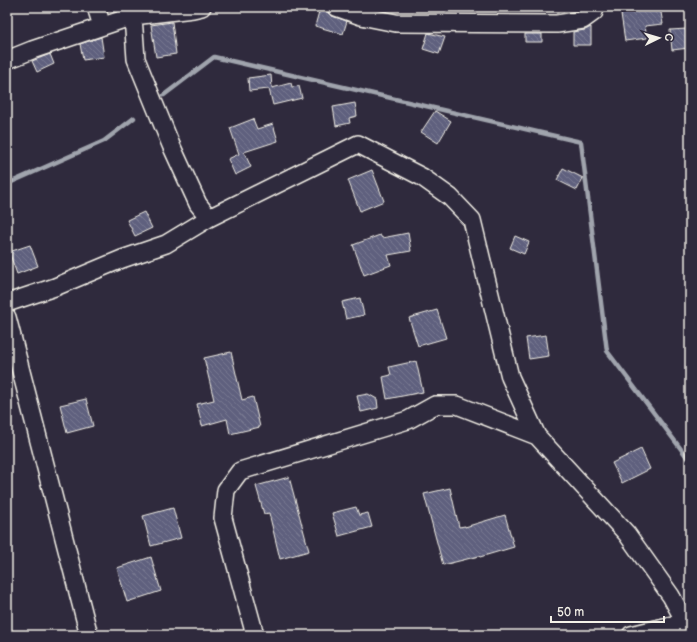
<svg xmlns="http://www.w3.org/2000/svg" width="697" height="642" font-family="'Balsamiq Sans',sans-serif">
  <defs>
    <pattern id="building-back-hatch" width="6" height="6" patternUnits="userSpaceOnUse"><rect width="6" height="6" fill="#5f617e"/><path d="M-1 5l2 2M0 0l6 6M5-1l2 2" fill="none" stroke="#777890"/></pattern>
  </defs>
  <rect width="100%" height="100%" fill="#2f2a3d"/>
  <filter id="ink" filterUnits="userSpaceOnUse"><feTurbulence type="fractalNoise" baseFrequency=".025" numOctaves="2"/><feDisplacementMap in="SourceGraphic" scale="8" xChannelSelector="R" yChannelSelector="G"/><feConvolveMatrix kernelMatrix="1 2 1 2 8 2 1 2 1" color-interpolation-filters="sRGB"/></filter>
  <g filter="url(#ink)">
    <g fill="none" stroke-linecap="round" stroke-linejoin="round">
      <path stroke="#a0a4ad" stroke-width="4.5" d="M164,95L214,57L581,142L607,351L690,461
        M7,184L104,141L134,118"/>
    </g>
    <path fill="url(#building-back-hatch)" stroke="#f4f1e8" d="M620,7H660L663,24L645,26L647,38L625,41Z
      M320,8L326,9L329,14L332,16L347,21L343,34L315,26Z
      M172,22L176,54L156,57L151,25Z
      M591,27V45H573V32L585,30Z
      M687,29L689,48L672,50L670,30Z
      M428,33L445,37L439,54L423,49Z
      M525,34H542V42H525Z
      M101,37L104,57L83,60L80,44Z
      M50,54L54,64L37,72L32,61Z
      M271,75L272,88L291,83L292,87L299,86L302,98L273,105L269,89L249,91L248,78Z
      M355,103L357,116L349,118L350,123L336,126L333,107Z
      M435,111L451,121L438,143L421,132Z
      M253,119L257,129L273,124L278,141L244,152L251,167L235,175L228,159L239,154L230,128Z
      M563,168L583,178L577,190L557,180Z
      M372,170L384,201L360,211L348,180Z
      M144,212L152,228L135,236L127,220Z
      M408,233L411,251L388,255L391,265L364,275L353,245L380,235L382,238Z
      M515,236L529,242L524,254L510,248Z
      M30,245L38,266L17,274L9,252Z
      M360,298L364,315L346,319L342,302Z
      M437,310L446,338L418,346L409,318Z
      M546,335L549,356L529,359L526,338Z
      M231,352L242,400L253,397L260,427L230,434L227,419L202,426L197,404L214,400L204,358Z
      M416,361L423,392L387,399L383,377L391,375L389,367Z
      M368,394L377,399L378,408L361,412L357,396Z
      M86,399L93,426L67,433L60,405Z
      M641,449L650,469L622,483L612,463Z
      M289,477L309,551L280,559L269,513L264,514L256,486Z
      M450,488L459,527L465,526V527L505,515L514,547L480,557L479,556L443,565L424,494Z
      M356,507L359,515L368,513L372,527L339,536L332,513Z
      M173,508L181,538L151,546L143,516Z
      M151,557L161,591L127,602L117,568Z"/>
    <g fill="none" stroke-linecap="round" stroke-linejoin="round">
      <g stroke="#f4f1e8" stroke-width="20">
        <path id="minor" d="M96,7L102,26
          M336,7L361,16L396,23L557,24L583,20L594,12L595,7
          M133,16L136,59L171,145L198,204L209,218
          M7,60L32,50L133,16L193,9L202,7
          M7,303L55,287L122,259L166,244L209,218L358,144L422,177L450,197L472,220L510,377L537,436L627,534L671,596L690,631
          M7,317L89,635
          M255,635L223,518L226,490L240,471L408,420L435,405H457L537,436
          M631,635L685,622"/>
      </g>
      <use href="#minor" stroke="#2f2a3d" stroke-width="17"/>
    </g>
  </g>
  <rect width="697" height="642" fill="none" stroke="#2f2a3d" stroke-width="24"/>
  <rect x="12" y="12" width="673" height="618" fill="none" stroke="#f4f1e8" stroke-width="1.5" filter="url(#ink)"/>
  <g transform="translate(659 38) rotate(85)" stroke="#2f2a3d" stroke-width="3" paint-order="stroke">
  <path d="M0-3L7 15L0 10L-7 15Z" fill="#f4f1e8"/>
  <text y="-6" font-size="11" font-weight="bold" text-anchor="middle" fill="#f4f1e8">С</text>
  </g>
  <path d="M551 616v6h113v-6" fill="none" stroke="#f4f1e8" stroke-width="2"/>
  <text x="557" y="616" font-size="12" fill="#f4f1e8" stroke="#2f2a3d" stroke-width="3" paint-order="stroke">50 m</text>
</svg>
